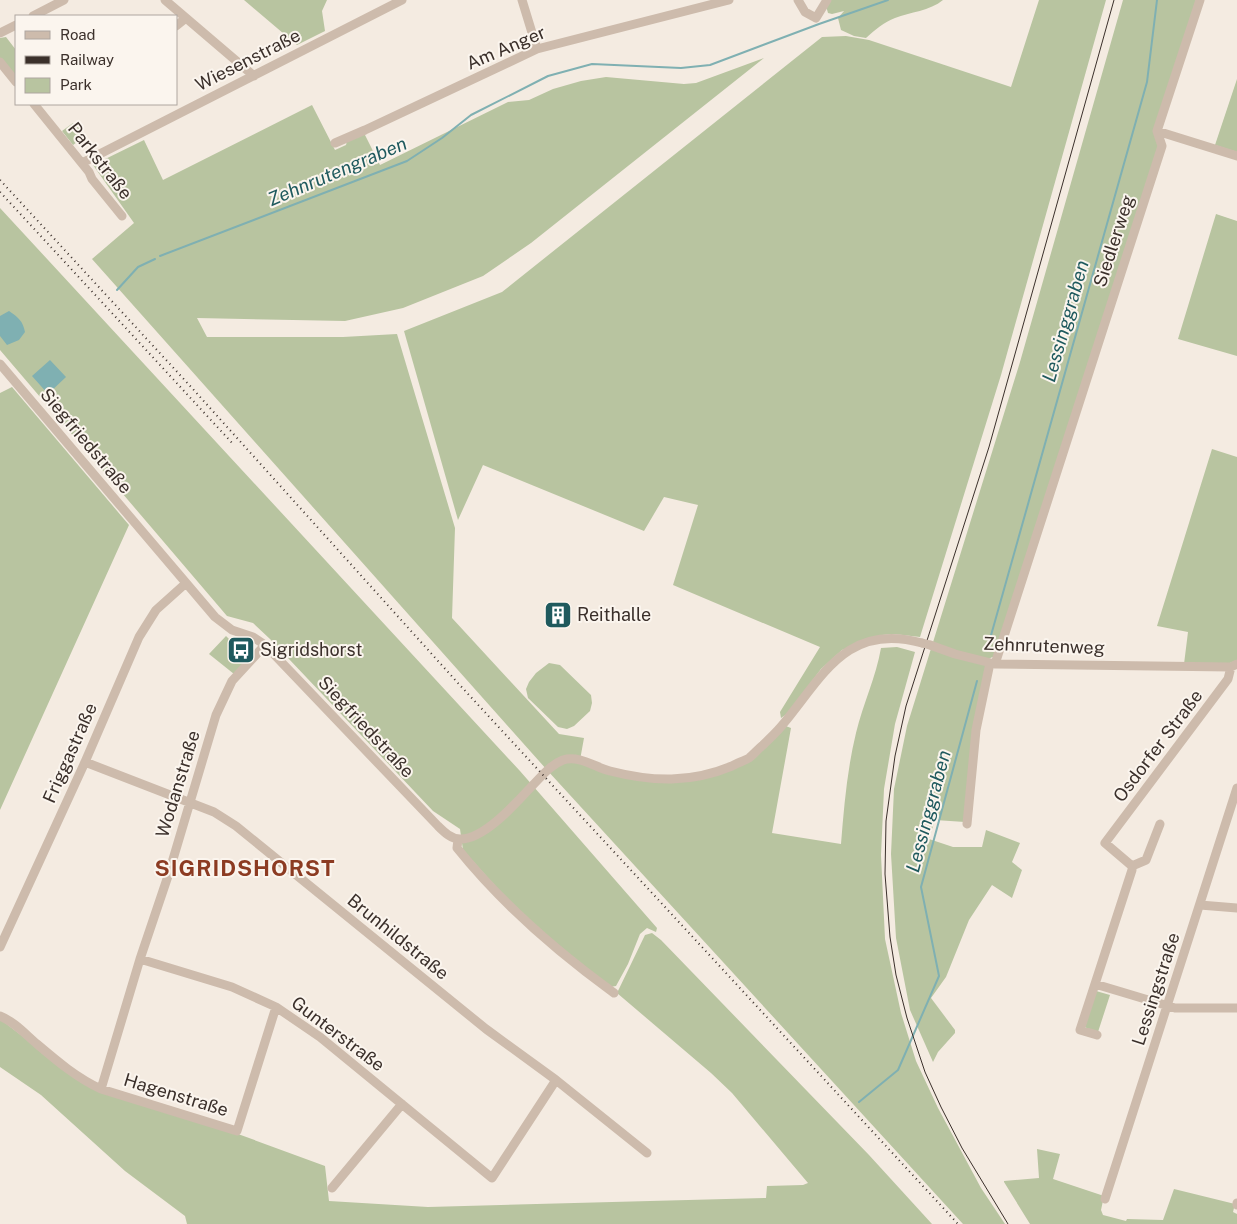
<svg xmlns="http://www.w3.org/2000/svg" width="1237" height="1224" font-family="'Public Sans',sans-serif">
  <rect width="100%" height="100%" fill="#f4ebe1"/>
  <path fill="#b8c4a0" d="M244,0H327L322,11L325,31L297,45Z
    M830,0H943C930,11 910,12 895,18C884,22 875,30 866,38L854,36L841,30L838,18L844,11L832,14L828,13L826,6Z
    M1039,0H1106L1001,375L920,637L894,634L882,635L842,650L821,669L788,713L781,718L780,712L820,647L673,585L698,505L664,497L644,531L483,465L458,520L404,331L502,292L822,37L846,36L869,40L1011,87Z
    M1123,0H1196L1155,129L1159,147L995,656L988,659L965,822L935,820L929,839L953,847H982L986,830L1020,843L1012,862L1022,870L1012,898L992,885L969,920L946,977L931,998L955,1030V1033L938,1052L933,1062L910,1010L896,938L891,854L894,789L907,726L1020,362Z
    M6,37L16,50V79L0,58V38Z
    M764,58L531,243L483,276L403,308L345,321L197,318L207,337H343L397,334L455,528L452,618L559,734L584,738L580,760L609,770L681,780L749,758L783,725L791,728L772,833L841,844C844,807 847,770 856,733C863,704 876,677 881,648L897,647L915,652L895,724L884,789L881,855L885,939L901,1013L916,1061L938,1108L981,1188L1005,1224H963L547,770L92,259L134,223L93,165L144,140L163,180L312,105L335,150L346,145L347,141L364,133L380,165L508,102L529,100L553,89L581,81L606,77L684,84L696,83Z
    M1237,79V152L1215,145Z
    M73,123H76L82,133L81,139L73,145L62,131Z
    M0,208L520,771L657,928L656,932L647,928L640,934L628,964L616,986L610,987L523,917L463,850L460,829L433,811L270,639L253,623L227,616L0,350Z
    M1216,214L1237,221V356L1178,339Z
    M12,387L129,525L0,810V393Z
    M1212,449L1237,457V660L1230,663L1184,664L1188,632L1157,626Z
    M226,636L248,658L234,674L209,654Z
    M549,663L560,665L591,695L592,703L590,711L574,726L567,729L558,727L528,698L526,689L529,682L536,673Z
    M652,933L661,940L869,1155L932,1224H187L185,1216L125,1171L41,1095L0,1067V1019L86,1085L238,1134L325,1166L329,1201L428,1207L766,1198L767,1186L803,1185L808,1183L732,1093L711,1073L617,993L645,935Z
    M1096,991L1110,995L1098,1032L1084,1027Z
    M1037,1149L1060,1154L1053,1179L1104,1196L1101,1210L1103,1215L1126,1221L1127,1219L1163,1220L1174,1189L1235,1204L1233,1212L1237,1214V1224H1030L1004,1182V1181L1039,1178Z"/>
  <path fill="#7fb0b2" d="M9,311C18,317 23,321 25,332L19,340L7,345L0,336V316Z
    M50,360L66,377L48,394L32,376Z"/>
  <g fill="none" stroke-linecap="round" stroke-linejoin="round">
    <path stroke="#7fb0b2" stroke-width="2" d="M160,256L407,161L442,138L471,115L548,76L592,64L681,68L710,65L819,24L888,0
      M117,290L138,267L155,259
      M988,646L1147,82L1157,0
      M859,1102L898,1070L939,976L921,887L977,681"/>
    <path stroke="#cdbbac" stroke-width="9" d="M165,0L254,76
      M522,0L537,49
      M798,0L805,12L816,18L827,0
      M33,16L64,0
      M176,26L186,18
      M0,33L16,25
      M0,62L16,82
      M34,104L89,172L92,179L122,216
      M1157,131L1237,156
      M335,143L365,130L537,49L729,0
      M82,163L402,0
      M0,364L215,617L232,630L253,637L265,645L438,826C444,832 451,839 460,839C484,840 516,803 532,786C541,777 550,765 563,760C579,755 595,767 610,771C653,782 691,783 732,766C737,763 744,761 749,758C754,754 758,749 763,745C770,738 778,731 784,723C823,676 847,622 922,643
      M930,645L955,654L995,664L1231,667L1237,664
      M995,664L1162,146L1157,131L1200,0
      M85,762L214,812L236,826L486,1029L556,1080L647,1153
      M967,824L976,730L990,663
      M458,839L457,848C502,904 556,951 614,993
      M1132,866L1146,860L1160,824
      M1200,905L1237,908
      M0,947L85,762L139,637L156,610L185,584
      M140,959L232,987L276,1007L320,1037L492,1178L556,1080
      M1095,984L1132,870V866L1105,843L1228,679L1231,667
      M0,1016C15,1022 25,1034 37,1044C57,1061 77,1078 101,1089L237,1131L276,1007
      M1097,1035L1080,1030L1095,984L1175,1008H1237
      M101,1089L140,959L168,876L216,715L232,681L265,645
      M332,1188L402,1104
      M1105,1199L1237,788
      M1237,1205V1203"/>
    <path stroke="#3b302b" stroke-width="1" d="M1008,1224L962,1148L941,1107L925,1072L907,1018L896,975L890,937L885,874L886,821L895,756L906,706L989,447L1114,0"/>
    <path stroke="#3b302b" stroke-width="2" stroke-dasharray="1 4" stroke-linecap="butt" d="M0,180L192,388L457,682L958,1224
      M0,192L234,445"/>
    <path stroke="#cdbbac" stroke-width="9" d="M922,643L930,645"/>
  </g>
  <defs>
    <g id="building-square" transform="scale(1.4375)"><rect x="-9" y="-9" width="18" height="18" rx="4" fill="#1f5a5e" stroke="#fbf5ee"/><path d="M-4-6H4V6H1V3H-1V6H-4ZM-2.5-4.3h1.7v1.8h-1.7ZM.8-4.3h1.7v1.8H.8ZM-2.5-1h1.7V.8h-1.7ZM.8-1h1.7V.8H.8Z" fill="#fff"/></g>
    <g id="bus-square" transform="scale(1.4375)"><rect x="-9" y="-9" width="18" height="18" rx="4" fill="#1f5a5e" stroke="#fbf5ee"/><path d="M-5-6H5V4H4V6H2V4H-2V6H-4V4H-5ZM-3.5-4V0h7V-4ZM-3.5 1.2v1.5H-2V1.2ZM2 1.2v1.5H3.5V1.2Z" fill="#fff"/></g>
  </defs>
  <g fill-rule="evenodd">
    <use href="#building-square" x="558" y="615"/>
    <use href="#bus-square" x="241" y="650"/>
  </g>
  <g text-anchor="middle" stroke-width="4" stroke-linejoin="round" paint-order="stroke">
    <g font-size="18" fill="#3b302b" stroke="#fbf5ee">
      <text transform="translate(506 48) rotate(-23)" y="6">Am Anger</text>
      <text transform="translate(248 60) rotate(-27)" y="6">Wiesenstraße</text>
      <text transform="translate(100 161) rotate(52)" y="6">Parkstraße</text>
      <text transform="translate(1114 241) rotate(-72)" y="6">Siedlerweg</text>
      <text transform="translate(86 441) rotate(50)" y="6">Siegfriedstraße</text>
      <text transform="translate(1044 646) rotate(2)" y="6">Zehnrutenweg</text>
      <text transform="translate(366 727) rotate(47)" y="6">Siegfriedstraße</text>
      <text transform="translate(1158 746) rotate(-53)" y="6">Osdorfer Straße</text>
      <text transform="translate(70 753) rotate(-66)" y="6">Friggastraße</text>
      <text transform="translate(178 784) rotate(-73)" y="6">Wodanstraße</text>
      <text transform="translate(398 937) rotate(39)" y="6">Brunhildstraße</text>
      <text transform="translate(1156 989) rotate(-72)" y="6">Lessingstraße</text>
      <text transform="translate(338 1034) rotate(37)" y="6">Gunterstraße</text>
      <text transform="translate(176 1095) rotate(17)" y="6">Hagenstraße</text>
    </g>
    <g font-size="18" fill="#3b302b" stroke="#fbf5ee" text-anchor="start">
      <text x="577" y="621">Reithalle</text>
      <text x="260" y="656">Sigridshorst</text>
    </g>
    <g font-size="19" font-style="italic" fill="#1f5a5e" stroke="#fbf5ee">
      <text transform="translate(337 171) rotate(-23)" y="7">Zehnrutengraben</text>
      <text transform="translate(1065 321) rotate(-74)" y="7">Lessinggraben</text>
      <text transform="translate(928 811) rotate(-75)" y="7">Lessinggraben</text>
    </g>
    <g font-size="22" font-weight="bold" letter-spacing="1" fill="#8c3b22" stroke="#fbf5ee">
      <text x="245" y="876">SIGRIDSHORST</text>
    </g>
  </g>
  <rect x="15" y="15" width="162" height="90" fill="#fbf5ee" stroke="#aea6a0"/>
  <rect x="25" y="31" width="25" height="8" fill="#cdbbac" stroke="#aea6a0"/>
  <text x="60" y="40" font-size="15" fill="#3b302b">Road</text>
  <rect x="25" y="56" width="25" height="8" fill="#3b302b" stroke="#aea6a0"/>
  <text x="60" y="65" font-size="15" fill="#3b302b">Railway</text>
  <rect x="25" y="78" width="25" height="15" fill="#b8c4a0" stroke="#aea6a0"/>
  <text x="60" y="90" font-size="15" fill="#3b302b">Park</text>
</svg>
